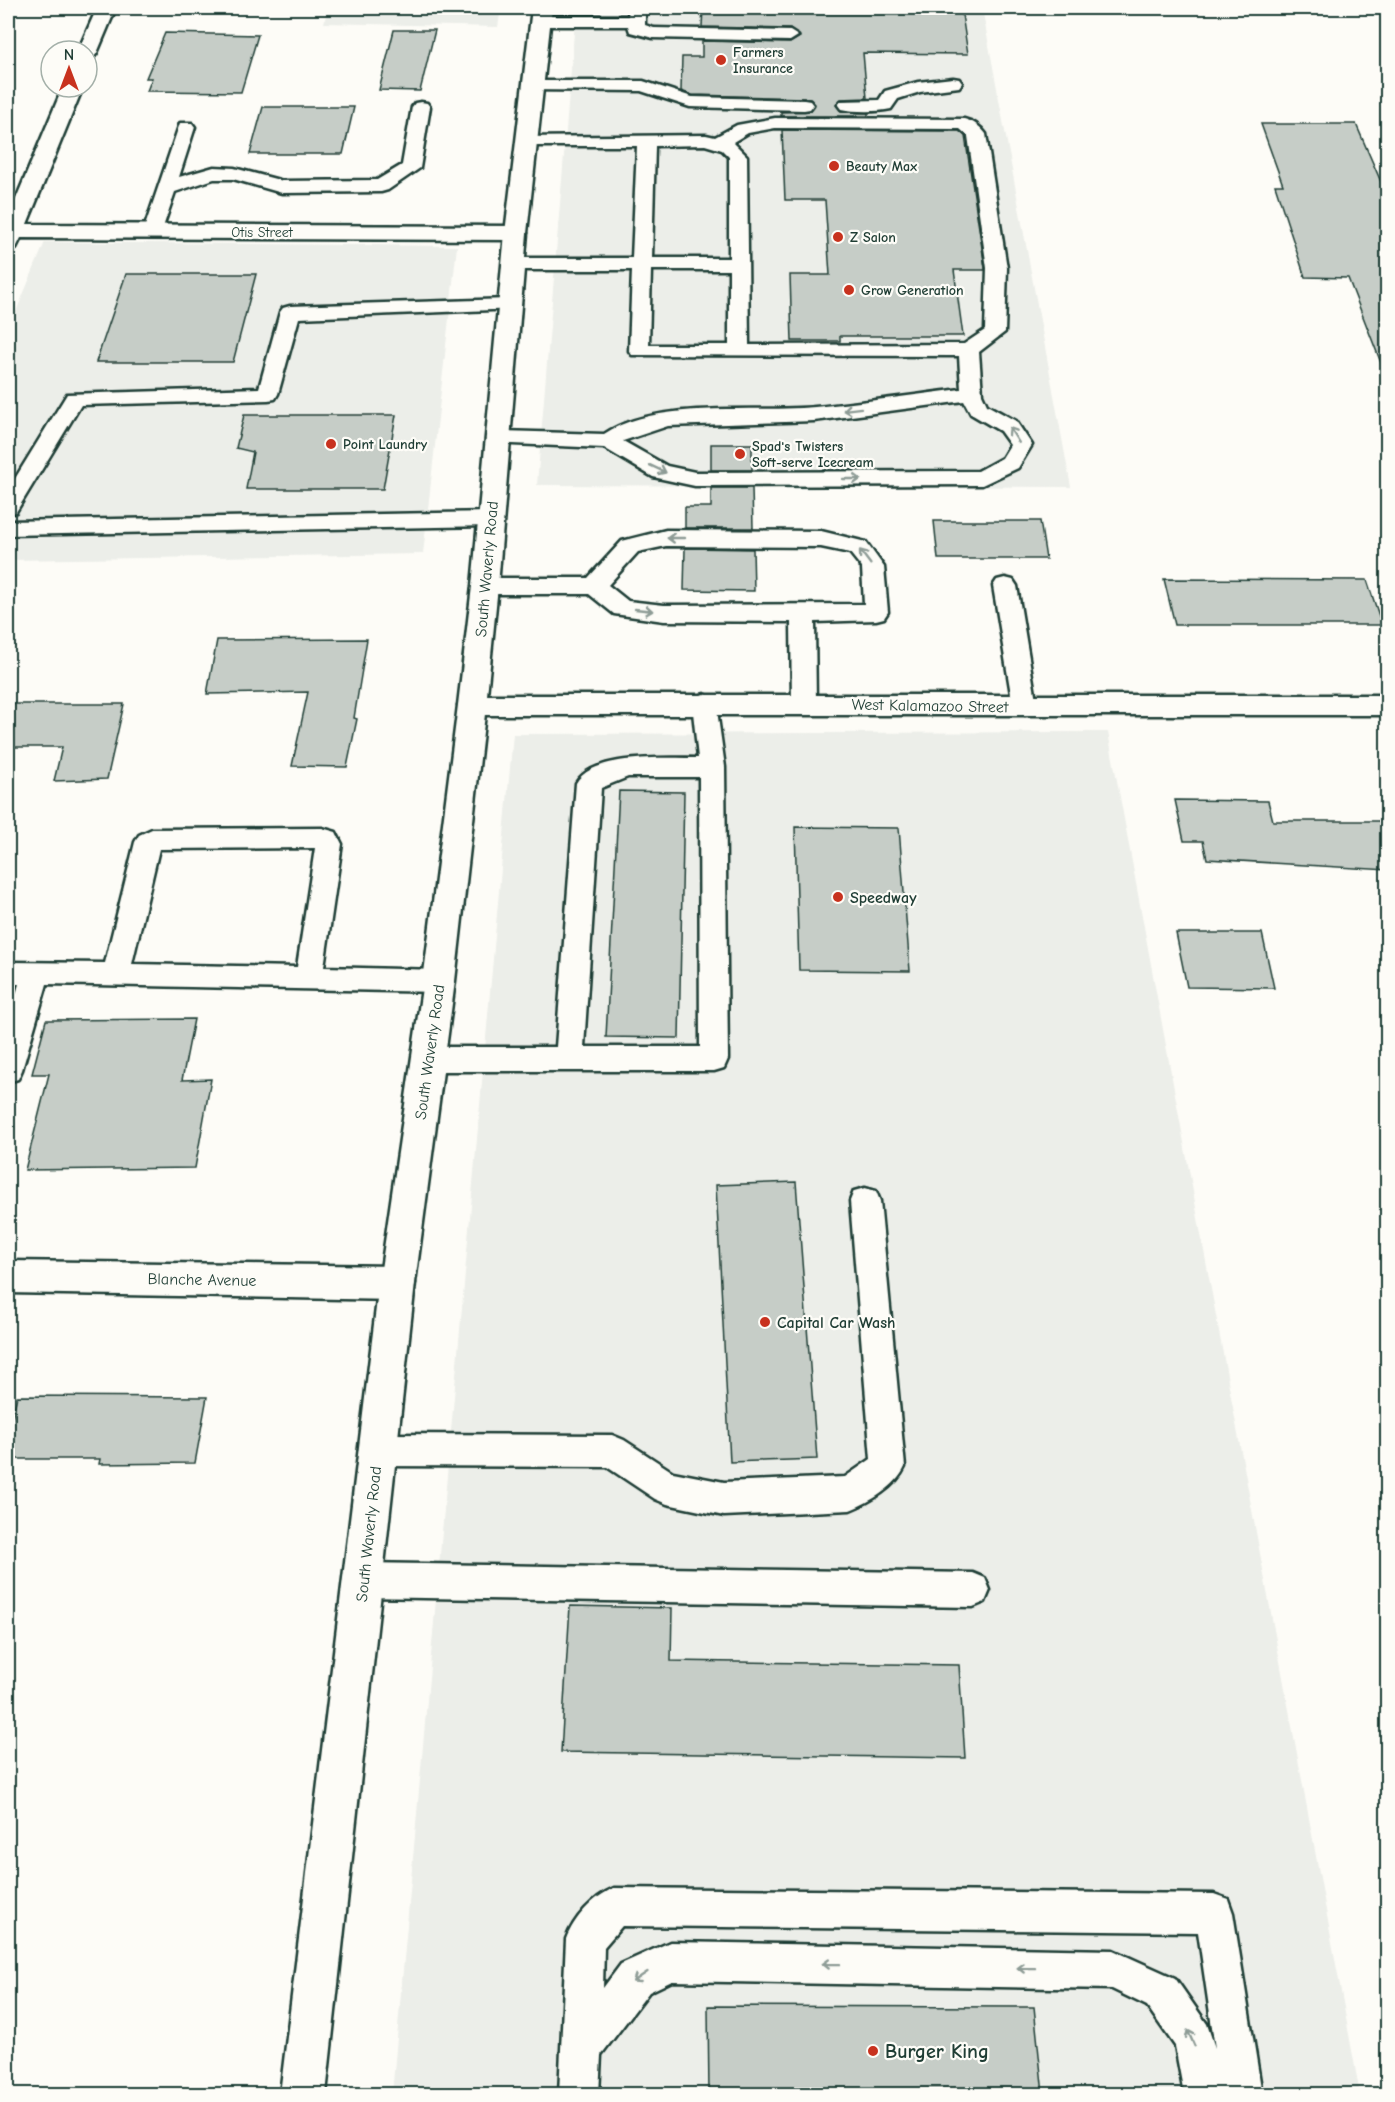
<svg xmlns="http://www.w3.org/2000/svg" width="1395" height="2102" font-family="'Comic Neue',sans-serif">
  <rect width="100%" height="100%" fill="#fdfcf7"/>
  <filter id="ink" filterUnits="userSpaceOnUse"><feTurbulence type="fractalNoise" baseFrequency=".0167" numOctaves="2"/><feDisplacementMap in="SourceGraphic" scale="12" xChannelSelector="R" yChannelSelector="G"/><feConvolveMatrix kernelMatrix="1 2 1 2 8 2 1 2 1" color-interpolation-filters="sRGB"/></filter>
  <g filter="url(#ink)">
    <path fill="#eceee9" d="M328,8H501L498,27L324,23Z
      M576,8H982L1071,487L537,485Z
      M45,242L457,246L423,554L8,560V331Z
      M1108,732L1360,2094H392L513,734Z"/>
    <path fill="#c6cdc7" stroke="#1f3d34" stroke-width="1.5" d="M703,8H961L968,54L863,53L867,98L841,99L836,105L841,111L868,113V116H781V112L810,111L815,104L810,99L804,98L692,95L681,91L682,57H702V41L790,43L800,37L790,29L702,27Z
      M394,30H435L420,91L379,90Z
      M165,33L258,35L241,92L147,91L152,78H146Z
      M263,107H354L343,154H250Z
      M1261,124H1356L1388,198V372L1385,373L1348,278L1305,277L1275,185H1283Z
      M782,130L959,131L965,136L985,268V270H954L963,336H840V341H792L790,275H830L825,200H785Z
      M126,274H256L233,362H96Z
      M244,415H396L383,489H246L253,452L236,448Z
      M711,444H752V470H711Z
      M711,488H752L753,528H685V507H711Z
      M934,521H1040L1046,559H938Z
      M685,548L753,549L754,591L684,590Z
      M1164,579L1367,580L1382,625H1175Z
      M367,639L354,718L357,719L347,767L292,766L308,692L207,694L217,640Z
      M8,704H124L107,779L54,781L62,747H8Z
      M619,791L684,792L679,1038L606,1037Z
      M1175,800L1268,801L1273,821H1388V870L1207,859L1203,841H1184Z
      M795,827L899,828L910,971L799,970Z
      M1176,933H1262L1274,988L1187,987Z
      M194,1019L182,1080L211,1079L195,1168L25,1170L49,1074H32L46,1020Z
      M796,1182L817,1459L730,1462L716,1185Z
      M17,1396L207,1397L195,1463L99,1464L100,1459H8V1436Z
      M570,1606L672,1608L671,1661L959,1665L965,1758L561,1752Z
      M708,2006L1034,2007L1043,2094H709Z"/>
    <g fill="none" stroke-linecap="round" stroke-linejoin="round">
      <g stroke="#1f3d34" stroke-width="5">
        <path id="service" d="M629,8H645V25L654,28L790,31L798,36L790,41L653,38L630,32L628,26H541L533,21L541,16H628Z
          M953,78L959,79L962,83L959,87L920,92L898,99L891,109C877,112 855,112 841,109L838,105L841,101L879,100L885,91L918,82Z
          M533,81H643L692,97L804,100L810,101L813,105L810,109L804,110L690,107L641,91L527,90L524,86L527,82Z
          M421,102L427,103L430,107L420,168L388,190L381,192L282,193L233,179H214L175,192L160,236H146L143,232L180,123H192L195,127L179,177L214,167L234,168L283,181L377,180L402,165L412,107L415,103Z
          M775,118L964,119C973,121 981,127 986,134L1007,268L1005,332L979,352L982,394L987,405L1016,421L1032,445L1018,468L982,485L695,486L653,477L604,448L490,443L487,438L490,433L498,431L604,434C656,399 753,413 815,407C864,402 913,395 961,389L959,356L632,355L629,351L632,270H513L506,268L503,264L506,260L513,258H632L637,146H528L522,145L519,141L522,137L706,135L715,137L737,125ZM775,128L960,129L968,136L987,268L985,330L964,344L749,345L747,156L733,142L748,133ZM705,145L722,150L729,157V258H652L655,146ZM651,270H729V345H649ZM964,401L971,414L1000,431L1010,445L1002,458L978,471L695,472L667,466L623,441L668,426L814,421Z
          M509,299L516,301L519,305L516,309L299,318L278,394L275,399L268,400L81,405L16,512L8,514V490L67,394L259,388L280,312L283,308L290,306Z
          M491,512L499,514L502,519L499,524L491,526L8,535V521Z
          M666,530L821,531L866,542L884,567L888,612L884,618L876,620L815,622L816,704L813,710L804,713L795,710L792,704L791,622L664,621L614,614L589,594H485L477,592L473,586L477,580L485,578H588L622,541ZM666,546L821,547L850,553L862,568L864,604L664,605L628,601L608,585L638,552Z
          M1005,578L1013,580L1017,586L1037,706L1034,712L1025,715L1016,712L1013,706L993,586L997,580Z
          M704,694L713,697L716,703L725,767L728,1059L724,1068L714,1071H429L419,1068L415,1059L419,1050L429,1047H556L576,783C593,753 668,758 698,758L692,703L695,697ZM628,777H699L700,1047H584L601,788Z
          M322,828L336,832L342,844L324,967L439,970L449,973L453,981L449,989L439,992L47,984L22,1070L18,1079L8,1082V1023L19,984H8V962L105,963L135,842L139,835L152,829ZM315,848L297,967L132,964L159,849Z
          M865,1188L876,1191L880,1201L905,1467C896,1487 870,1502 850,1510L724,1516L667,1504L655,1499L607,1467L377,1466L365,1461L360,1450L365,1439L377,1434L612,1435L624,1440L673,1472L724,1482L845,1477L871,1459L850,1201L854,1191Z
          M363,1563L973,1573L985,1578L990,1590L985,1602L973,1607L363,1597L351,1592L346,1580L351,1568Z
          M614,1888L1214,1894L1228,1899L1233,1913L1262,2094H1184L1175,2046L1147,2006L1112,1989L672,1981L649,1992L601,2055L599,2094H559L566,1939C574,1918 593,1897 614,1888ZM622,1926L1198,1932L1215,2048L1207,2024L1175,1978L1113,1950L670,1942L621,1964L603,1988L604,1947Z"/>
      </g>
      <g stroke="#1f3d34" stroke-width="5">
        <path id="minor" d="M97,8H116L97,53L94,57L87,59V51H78Z
          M63,87H83L27,224L516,226L524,228L527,233L524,238L516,240L21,238L16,248L8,250V218Z
          M472,695H1388V715H472L462,712L458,705L462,698Z
          M8,1261L397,1266L410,1271L415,1283L410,1295L397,1300L8,1293Z"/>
      </g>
      <g stroke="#1f3d34" stroke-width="5">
        <path id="secondary" d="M532,8H552L527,233L498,586L486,705L455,981L415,1283L326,2094H280L379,1283L423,981L458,705L472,586L505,233Z"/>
      </g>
      <use href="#service" fill="#fdfcf7" fill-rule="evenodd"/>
      <use href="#minor" fill="#fdfcf7" fill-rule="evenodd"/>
      <use href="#secondary" fill="#fdfcf7" fill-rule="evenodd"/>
    </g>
    <defs><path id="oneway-shaft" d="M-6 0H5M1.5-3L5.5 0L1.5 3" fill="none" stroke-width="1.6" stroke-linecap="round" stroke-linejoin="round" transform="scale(1.5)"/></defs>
    <g stroke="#8e9c96">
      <use href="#oneway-shaft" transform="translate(852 409) rotate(173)"/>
      <use href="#oneway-shaft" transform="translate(1014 435) rotate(-122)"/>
      <use href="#oneway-shaft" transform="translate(658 469) rotate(25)"/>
      <use href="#oneway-shaft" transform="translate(852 479)"/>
      <use href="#oneway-shaft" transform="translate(676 538) rotate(180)"/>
      <use href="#oneway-shaft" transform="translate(865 557) rotate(-127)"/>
      <use href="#oneway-shaft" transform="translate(644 610) rotate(6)"/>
      <use href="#oneway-shaft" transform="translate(831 1964) rotate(-179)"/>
      <use href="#oneway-shaft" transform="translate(1026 1968) rotate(-179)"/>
      <use href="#oneway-shaft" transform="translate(640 1977) rotate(146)"/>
      <use href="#oneway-shaft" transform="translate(1191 2038) rotate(-114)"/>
    </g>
  </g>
  <g fill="#c8321e" stroke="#fdfcf7" stroke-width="2">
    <circle cx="721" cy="60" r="6"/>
    <circle cx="834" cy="166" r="6"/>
    <circle cx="838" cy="237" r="6"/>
    <circle cx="849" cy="290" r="6"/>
    <circle cx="331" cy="444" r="6"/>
    <circle cx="740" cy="454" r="6"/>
    <circle cx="838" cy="897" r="6"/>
    <circle cx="765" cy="1322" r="6"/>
    <circle cx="873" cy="2051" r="6"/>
  </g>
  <g text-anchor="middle" stroke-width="4.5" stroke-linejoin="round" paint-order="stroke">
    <g font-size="14" font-weight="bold" fill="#1f3d34" stroke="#fdfcf7" text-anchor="start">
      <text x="733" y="57">Farmers<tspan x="733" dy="16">Insurance</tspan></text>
      <text x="846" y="171">Beauty Max</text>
      <text x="850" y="242">Z Salon</text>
      <text x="861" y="295">Grow Generation</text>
      <text x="343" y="449">Point Laundry</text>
      <text x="752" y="451">Spad's Twisters<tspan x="752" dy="16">Soft-serve Icecream</tspan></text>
    </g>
    <g font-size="14" fill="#1f3d34" stroke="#fdfcf7">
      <text x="262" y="237">Otis Street</text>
    </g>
    <g font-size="16" fill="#1f3d34" stroke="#fdfcf7">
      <text transform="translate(486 569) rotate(-85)" y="6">South Waverly Road</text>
      <text transform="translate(930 705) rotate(1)" y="6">West Kalamazoo Street</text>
      <text transform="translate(429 1052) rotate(-82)" y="6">South Waverly Road</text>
      <text transform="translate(202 1279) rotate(1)" y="6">Blanche Avenue</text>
      <text transform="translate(368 1534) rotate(-84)" y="6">South Waverly Road</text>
    </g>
    <g font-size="16" font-weight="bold" fill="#1f3d34" stroke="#fdfcf7" text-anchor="start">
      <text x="850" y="903">Speedway</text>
      <text x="777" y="1328">Capital Car Wash</text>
    </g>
    <g font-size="20" font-weight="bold" fill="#1f3d34" stroke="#fdfcf7" text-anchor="start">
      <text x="885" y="2058">Burger King</text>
    </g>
  </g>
  <rect width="1395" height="2102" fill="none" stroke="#fdfcf7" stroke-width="30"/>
  <rect x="15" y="15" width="1365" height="2072" fill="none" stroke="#1f3d34" stroke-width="2" filter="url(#ink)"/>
  <g transform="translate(69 69)"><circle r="28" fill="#fdfcf7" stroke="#a4b0a9" stroke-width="1.5"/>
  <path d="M0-4.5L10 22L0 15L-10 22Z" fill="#c8321e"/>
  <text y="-9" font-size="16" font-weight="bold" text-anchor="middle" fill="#1f3d34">N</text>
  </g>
</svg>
